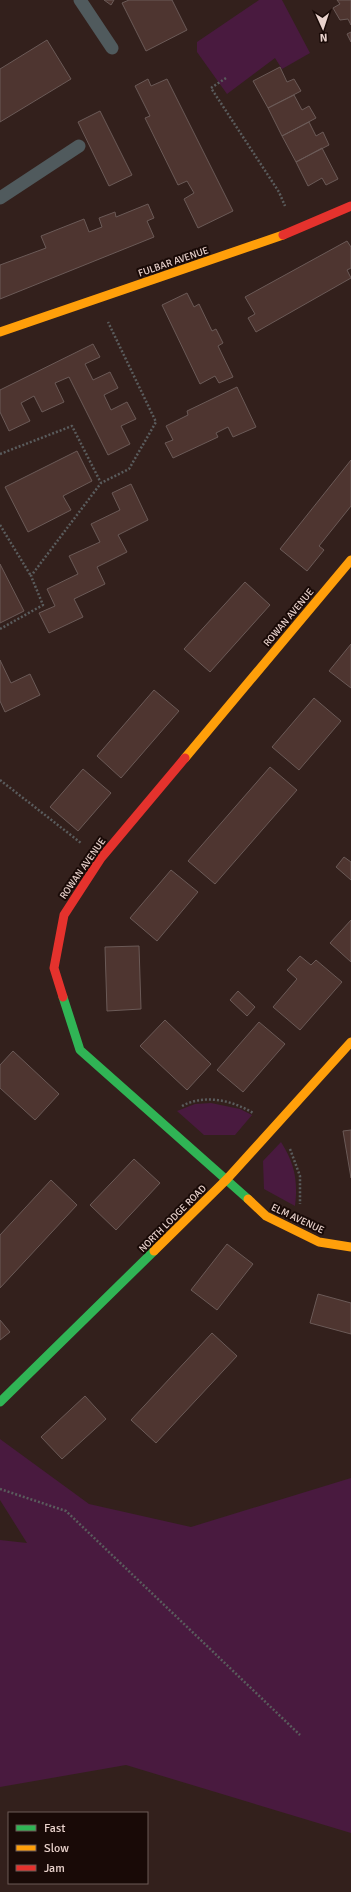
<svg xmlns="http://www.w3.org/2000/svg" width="351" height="1892" font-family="Signika,sans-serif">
  <rect width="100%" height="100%" fill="#33201c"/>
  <path fill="#491a3f" d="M259,0H282L310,53L282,69L275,58L227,94L197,52V42Z
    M211,1103L240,1109L252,1115L235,1135H204L177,1111L195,1104Z
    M281,1142C295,1164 298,1181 295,1206L264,1189L263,1161Z
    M0,1439L89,1504L191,1527L351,1478V1833L126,1765L0,1787V1540L27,1543L0,1500Z"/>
  <path fill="#4e3530" stroke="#6b5a57" d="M104,0H114L111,5Z
    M129,0H172L187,30L146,51L122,3Z
    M337,0H351V25L348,19L340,20L333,8L340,4Z
    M351,32V42L347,34Z
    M47,40L71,79L0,122V69Z
    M280,67L287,82L294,79L301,91L268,108L253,81Z
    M148,79L151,86L167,79L233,211L198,228L184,199L194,193L187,181L178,185L145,118L150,116L135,86Z
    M294,95L302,110L309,106L316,118L282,136L268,108Z
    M100,111L132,175L109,186L78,122Z
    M309,122L316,136L323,132L329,145L296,162L282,136Z
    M322,148L338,179L326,185L322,178L308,186L296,162Z
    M148,204L154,218L147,221L154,237L0,299V265L46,248L41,236L84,219L89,232L102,227L99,218L115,212L116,217Z
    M347,241L351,247V268L347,270L351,278L256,332L248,318L255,314L245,297Z
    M187,293L194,307L199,304L212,331L216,329L223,343L218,346L233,377L219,383L215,376L200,384L162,305Z
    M93,344L100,357L85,364L93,380L110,372L118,388L104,395L111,410L127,402L136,419L121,426L130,444L108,455L69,377L55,383L64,402L42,412L34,396L21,403L30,421L9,431L0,412V390Z
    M237,387L256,427L233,437L228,427L216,433L218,437L173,458L165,443L173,440L166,426L188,415L187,411Z
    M77,451L92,481L63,496L71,510L28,532L5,487Z
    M351,460V506L319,546L324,550L307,571L280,549Z
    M131,484L148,520L118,535L127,552L97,567L105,584L74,599L83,617L49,633L39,613L55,606L47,589L78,574L69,556L100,542L91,524L120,510L112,493Z
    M0,564L24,611L0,623Z
    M245,582L270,605L210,672L184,649Z
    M351,644V688L329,671Z
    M0,660L11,683L30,674L40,695L5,712L0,701Z
    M154,690L179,711L121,778L97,756Z
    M314,698L341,721L299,770L272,747Z
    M270,767L297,790L215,884L188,861Z
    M83,769L111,793L78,831L50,807Z
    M344,857L351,862V880L336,867Z
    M171,870L198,892L157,941L130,918Z
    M351,920V962L330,943Z
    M139,946L141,1009L107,1011L105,947Z
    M300,956L311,965L316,960L342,982L300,1030L273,1007L297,979L287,970Z
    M238,991L255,1007L247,1016L230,1000Z
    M165,1020L211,1064L187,1090L140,1046Z
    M259,1022L285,1044L243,1092L217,1070Z
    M13,1051L59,1094L35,1120L0,1088V1065Z
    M351,1130V1178L343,1131Z
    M134,1159L160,1183L116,1230L90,1205Z
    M51,1180L77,1205L0,1288V1235Z
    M227,1244L253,1264L217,1310L191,1290Z
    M318,1294L351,1303V1334L310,1323Z
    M0,1320L10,1332L0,1340Z
    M212,1333L237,1356L156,1443L131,1420Z
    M85,1396L106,1419L62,1459L41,1437Z"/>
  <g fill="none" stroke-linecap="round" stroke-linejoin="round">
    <path stroke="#5a5c5d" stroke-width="2.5" stroke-dasharray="2 2" stroke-linecap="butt" d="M226,78L211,88L279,192L285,206
      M0,454L72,426L101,483
      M0,525L31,576
      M0,629L43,605L31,576L101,483L129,469L156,422L108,322
      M0,780L81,843
      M182,1106C204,1094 232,1100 253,1113
      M290,1149L300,1176V1204
      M0,1489L66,1511L300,1735"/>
    <path stroke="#505a5d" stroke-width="13" d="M80,0L112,48
      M0,198L79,146"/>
    <path stroke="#30b455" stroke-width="9" d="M63,997L80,1050L248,1199
      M0,1402L154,1251"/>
    <path stroke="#ff9f0a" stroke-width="9" d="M0,332L283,235
      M185,758L351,560
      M248,1199L266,1216L319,1242L351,1247
      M154,1251L227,1179L351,1042"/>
    <path stroke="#e5322d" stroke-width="9" d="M283,235L351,206
      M63,997L54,968L64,915L101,858L185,758"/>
  </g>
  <g text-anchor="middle" stroke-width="4" stroke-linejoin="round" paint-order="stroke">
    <g font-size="10" fill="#e9d2cc" stroke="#190a07">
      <text transform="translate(173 261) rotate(-19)" y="4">FULBAR AVENUE</text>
      <text transform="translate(288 617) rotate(-50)" y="4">ROWAN AVENUE</text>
      <text transform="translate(82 868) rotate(-55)" y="4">ROWAN AVENUE</text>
      <text transform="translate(172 1218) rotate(-45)" y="4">NORTH LODGE ROAD</text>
      <text transform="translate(298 1218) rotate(25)" y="4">ELM AVENUE</text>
    </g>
  </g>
  <rect x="8" y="1812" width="140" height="72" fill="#190a07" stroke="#6c5a56"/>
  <rect x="16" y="1825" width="20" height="6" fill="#30b455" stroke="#6c5a56"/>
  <text x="44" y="1832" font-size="12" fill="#e9d2cc">Fast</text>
  <rect x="16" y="1845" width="20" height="6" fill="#ff9f0a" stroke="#6c5a56"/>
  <text x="44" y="1852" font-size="12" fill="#e9d2cc">Slow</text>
  <rect x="16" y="1865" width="20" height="6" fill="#e5322d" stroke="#6c5a56"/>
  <text x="44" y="1872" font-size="12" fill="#e9d2cc">Jam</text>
  <g transform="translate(323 28) rotate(177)" stroke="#190a07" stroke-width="3" paint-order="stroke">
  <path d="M0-3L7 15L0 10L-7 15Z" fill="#e9d2cc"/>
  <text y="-6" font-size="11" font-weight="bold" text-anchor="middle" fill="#e9d2cc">N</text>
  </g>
</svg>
